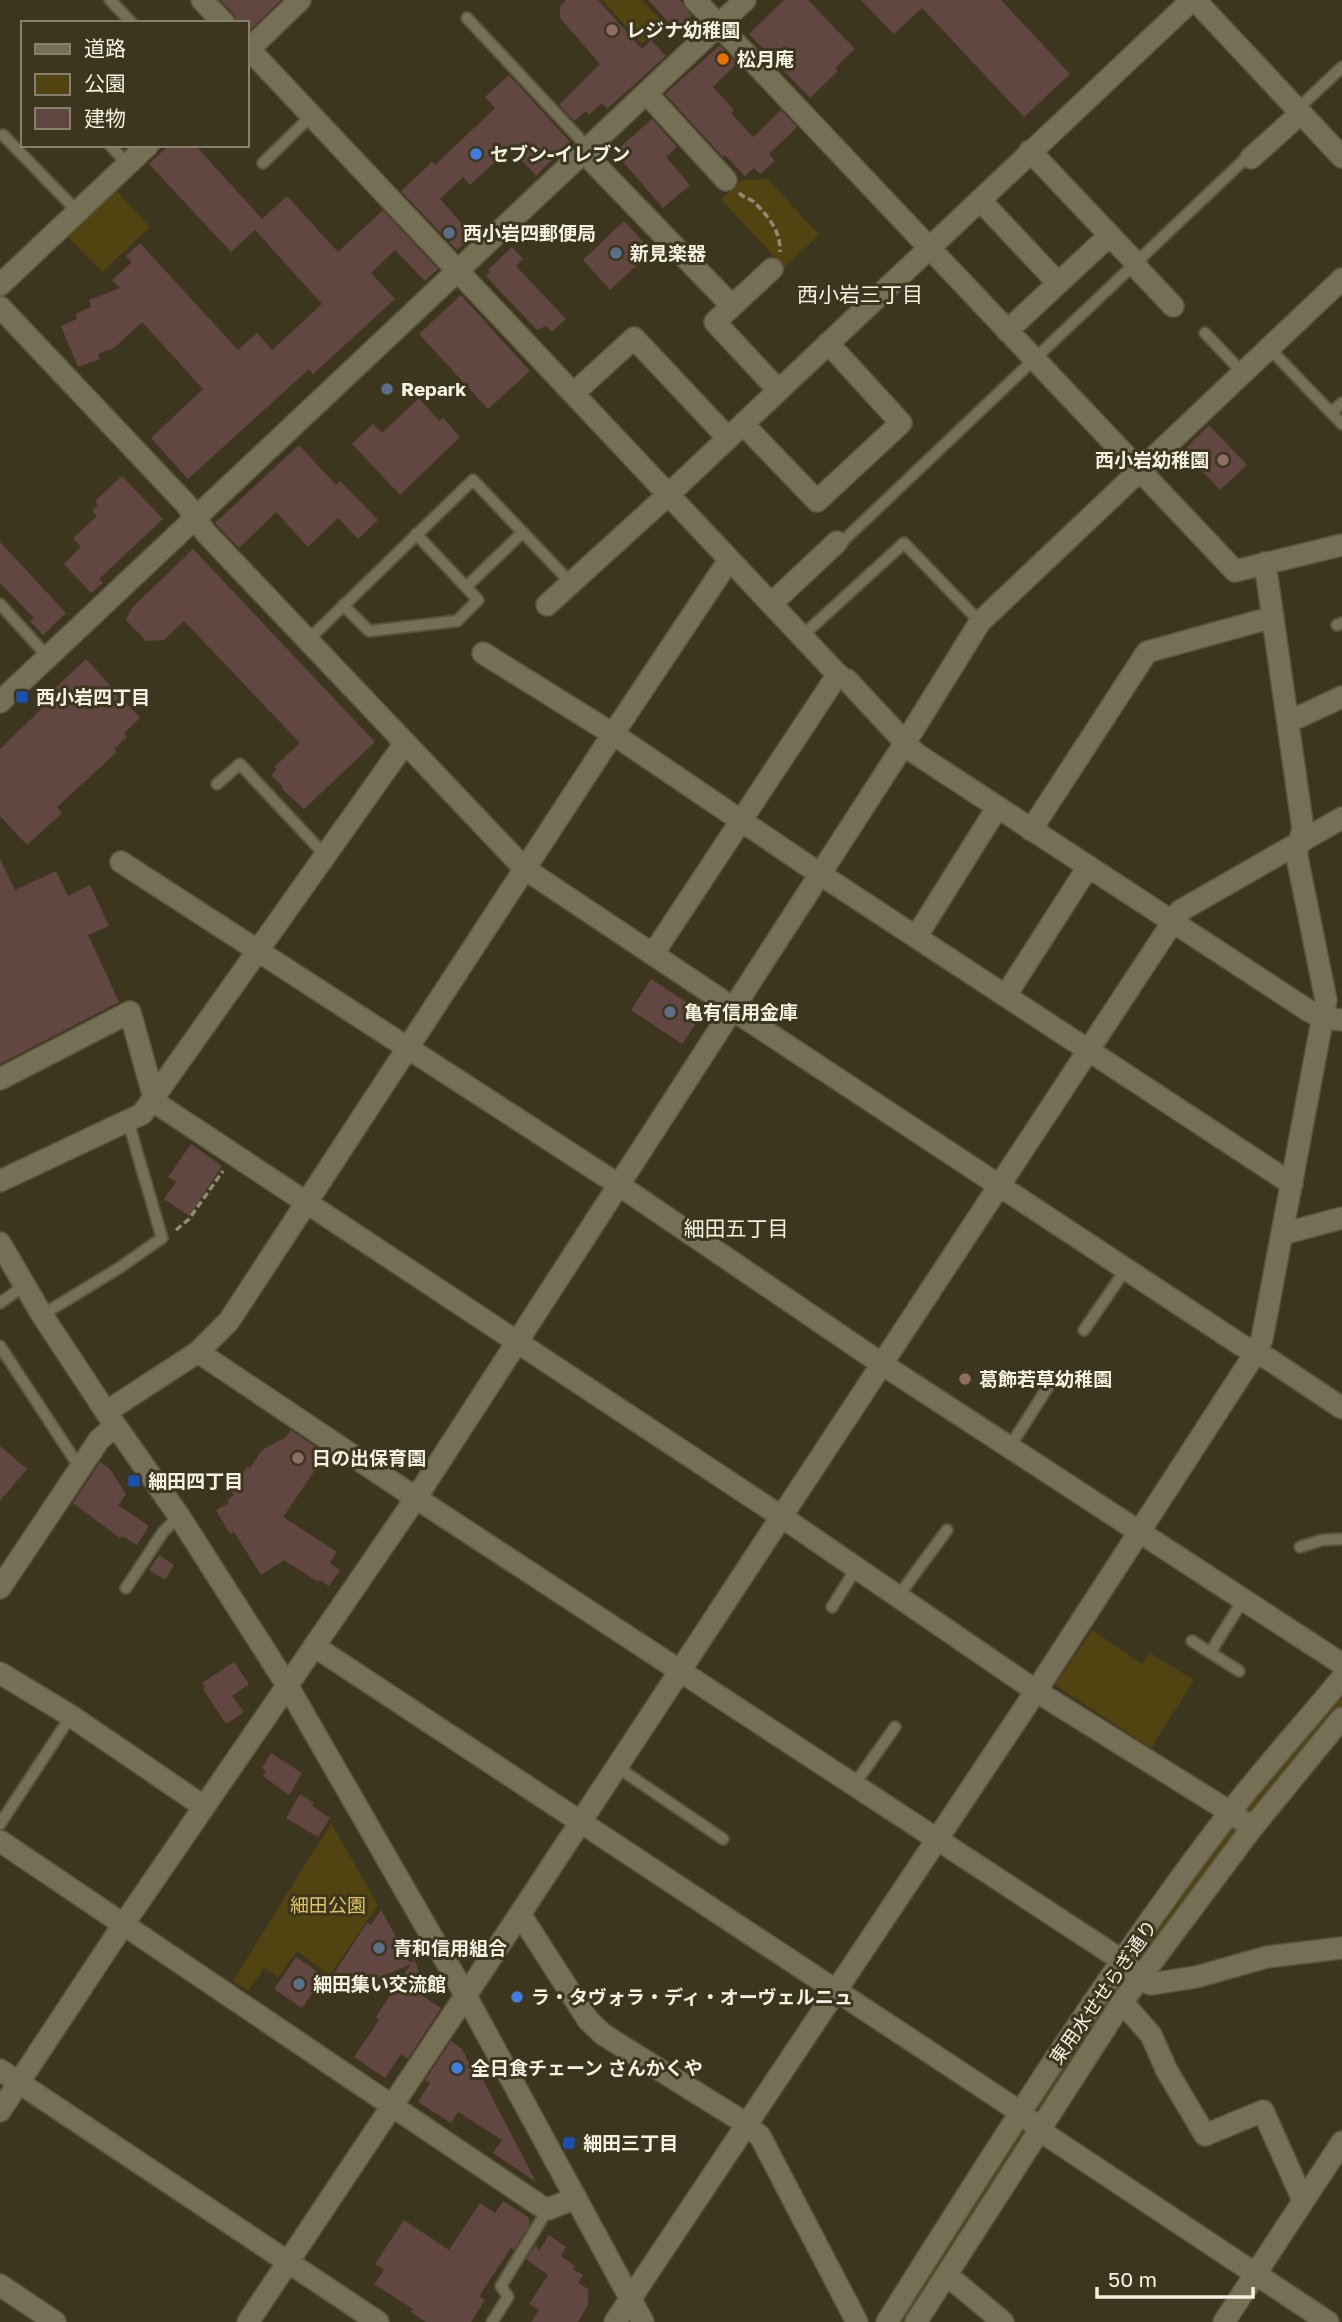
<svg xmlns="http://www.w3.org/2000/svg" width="1342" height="2322" font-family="'Golos Text','Noto Sans JP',sans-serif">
  <rect width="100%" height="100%" fill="#3c361e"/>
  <path fill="#514411" d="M602,0H642L664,24L642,44Z
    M768,179L819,235L784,267L721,199L742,180Z
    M112,186L150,227L102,272L65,234Z
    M1092,1630L1142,1664L1150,1653L1194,1680L1151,1748L1055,1685Z
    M1342,1681V1709L1250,1824L1233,1812Z
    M1231,1815L1247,1827L1137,1977L1126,1961Z
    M331,1823L378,1905L330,1975L297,1951L278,1977L264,1968L248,1991L233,1981Z
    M1124,1965L1135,1979L1040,2125L1023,2111Z
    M1021,2114L1038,2129L913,2322H889Z"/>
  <path fill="#624641" d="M220,0H281L247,33V23H237L234,14Z
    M566,0H598L642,49L651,40L666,56L607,109L602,103L589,115L586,111L574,121L559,105L600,64L560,18V6Z
    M648,0H680L692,16L677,31Z
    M784,0H808L855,49L835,68L838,71L810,98L749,34Z
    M861,0H1001L1070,74L1024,117L922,8L894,34Z
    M720,45L737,63L713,87L734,110L731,113L753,137L781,110L797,127L769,154L775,161L760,174L754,168L745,176L725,155L723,157L665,94Z
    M509,75L570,142L536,176L510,148L470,185L463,177L440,199L473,236L457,250L401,191L432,162L435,165L495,108L485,97Z
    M652,119L677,147L666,157L690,185L663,208L618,156L621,152L618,149Z
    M169,145H195L262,219L287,196L338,252L383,210L438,269L425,281L395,250L371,273L395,299L313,374L309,369L188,479L151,438L203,389L142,322L114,348L98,354L100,359L78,367L61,326L77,319L75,314L91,307L89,300L120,288L112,280L132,262L126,256L140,243L238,350L257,333L272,350L322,304L255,230L231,252L149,164Z
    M624,221L652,251L610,290L583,260Z
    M512,247L523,259L516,266L566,319L552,332L546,326L537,330L486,276L490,272L488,270Z
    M461,295L530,371L488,409L419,334Z
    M419,398L439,421L443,418L460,437L400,495L352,444L373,424L382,433Z
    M1209,425L1247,465L1220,490L1183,451Z
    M299,445L336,485L340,481L378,520L358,539L338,518L308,547L276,512L239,548L215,523Z
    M122,476L163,519L99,579L103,583L91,593L64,564L81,547L73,538L97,516L92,511L98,505L95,501Z
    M0,542L66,613L43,635L30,621L34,618L0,583Z
    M193,549L375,742L304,809L281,788L283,787L271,775L277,769L274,767L300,743L184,621L164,640L146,641L126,620L132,608Z
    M86,659L140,718L124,733L127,737L114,749L117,752L57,807L62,813L27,845L0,816V749L59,692L55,688Z
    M0,859L15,890L56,871L68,896L90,885L109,926L88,935L119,1002L0,1064Z
    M651,979L703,1013L682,1044L631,1010Z
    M191,1144L222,1166L189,1216L164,1199L176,1182L168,1177Z
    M291,1430L329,1456L320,1469L317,1467L283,1517L337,1552L330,1563L340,1570L329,1586L320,1580L318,1582L284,1560L261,1575L234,1532L230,1534L216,1510L229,1503L227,1500L234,1495L229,1487L236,1483L247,1467L250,1468L262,1450L286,1437Z
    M0,1446L27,1469L0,1501Z
    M100,1462L110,1469L126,1494L118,1505L149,1526L137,1545L122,1536L120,1538L73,1503Z
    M159,1555L174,1565L165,1580L149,1570Z
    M234,1662L249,1684L232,1696L244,1712L226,1724L203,1689L205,1687L202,1683Z
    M271,1753L302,1773L289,1795L263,1776L266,1771L262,1768Z
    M300,1794L314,1803L312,1806L330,1818L318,1837L286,1818Z
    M381,1910L403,1949L399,1955L412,1963L414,1959L424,1984L418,1993L441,2008L408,2059L401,2054L385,2078L354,2057L379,2020L376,2017L411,1964L338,1995L325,1987L367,1923L371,1925Z
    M296,1957L324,1976L302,2008L274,1989Z
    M451,2041L462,2049L475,2074L482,2078L536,2182L493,2153L502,2140L458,2112L451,2123L418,2102L430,2083L425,2080Z
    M503,2201L528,2217L530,2224L514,2250L511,2248L479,2296L485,2300L471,2322H426L411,2312L413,2309L374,2284L384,2270L375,2264L404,2220L449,2250L480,2203L495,2213Z
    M549,2235L566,2247L561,2256L575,2266L573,2269L583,2275L578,2283L588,2289V2305L578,2322H531L539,2310L529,2304L548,2275L526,2259L536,2244L539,2251Z"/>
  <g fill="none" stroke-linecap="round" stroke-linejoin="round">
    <g stroke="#59543f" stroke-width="14">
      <path id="service" d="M110,0L132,23
        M467,18L579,138L587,151
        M1306,101L1342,67
        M3,135L78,212
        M110,145L128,165
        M263,163L312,115
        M1205,333L1243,373
        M1269,348L1342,424
        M1331,413L1342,403
        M416,534L466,587
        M837,542H842L1246,158H1251
        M0,604L48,657
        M343,605L369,631L457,621L478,600L466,587L523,532
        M1337,625L1342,623
        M802,636L904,543L980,622
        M308,640L473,480L570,582
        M217,784L240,764L325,855
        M0,1303L24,1286
        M42,1315L119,1268L162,1238L128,1121
        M1084,1330L1126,1269
        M0,1346L80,1468
        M1009,1448L1053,1379
        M1300,1547L1322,1540L1342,1539
        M126,1588L163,1532L179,1516
        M899,1595L947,1530
        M832,1607L857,1567
        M1192,1641L1239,1671
        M1210,1653L1243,1600
        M617,1767L723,1839
        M854,1785L895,1727
        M0,1824L71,1716
        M492,2322L508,2297L501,2286L548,2209"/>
    </g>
    <g stroke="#59543f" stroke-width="24">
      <path id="minor" d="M202,0L224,23
        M695,0L1235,571L1342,545
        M247,47L841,678L847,680L915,753L1309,1011L1323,1018L1342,1020
        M247,51L300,0
        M647,94L726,180
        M587,151L593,162L732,306
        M1030,151L1136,263L1138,269L1173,306
        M1251,158L1301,113
        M980,200L1058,283
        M772,269L715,322L778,390
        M0,285L148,145
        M1007,331L1110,235
        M574,393L634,338L728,438
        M743,424L817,501L901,423L828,343
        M1265,563L1303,829L1297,850
        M771,604L837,542
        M547,605L669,494L1192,0
        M483,653L613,734L820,874L1292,1184
        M1288,722L1342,697
        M905,743L980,622L1342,279
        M1031,830L1147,652L1273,617
        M121,862L619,1185L882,1364L1342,1664
        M916,937L997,808
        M653,954L838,674
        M1006,995L1088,867
        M733,1010L1241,1345L1270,1360L1342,1408
        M0,1079L130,1012L154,1098L162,1107L782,1517L1036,1691L1230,1812L1252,1828
        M0,1181L142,1114L405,743
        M1282,1234L1342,1218
        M198,1352L416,1498L1123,1961L1140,1980L1151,1984L1196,1977L1267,1957L1342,1948
        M106,1412L198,1352L229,1321L613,734L729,560
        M0,1588L99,1440L115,1426
        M314,1646L1020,2112L1048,2136L1328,2322
        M0,1673L71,1716L203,1806
        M0,1841L539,2205L548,2209L576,2198
        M520,1914L588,2020L604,2035L737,2118L760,2136L857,2322
        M1122,2002L1151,2035L1167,2071L1205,2135L1263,2111L1303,2200
        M0,2070L378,2322
        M947,2275L1003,2322
        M0,2285L55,2322
        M248,2322L520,1914L1180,911L1342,818
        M887,2322C996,2149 1105,1975 1230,1812C1266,1766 1305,1723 1342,1678
        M916,2322L1122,2002L1252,1828L1342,1718
        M1224,2322L1342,2142"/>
    </g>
    <g stroke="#59543f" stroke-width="24">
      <path id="tertiary" d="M1195,0L1342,157
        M0,307L186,504L205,532L525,869L720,999L733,1010
        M0,702L745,0
        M0,1243L42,1315L106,1412L179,1516L287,1685L466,1996L643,2322
        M0,2111L123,1925L416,1498L905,743
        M615,2322L1036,1691L1256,1352L1262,1339L1326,1000L1296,852"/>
    </g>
    <path stroke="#908b77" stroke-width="3.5" stroke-dasharray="7 3.5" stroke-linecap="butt" d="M739,193C744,198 749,198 754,202C768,216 781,231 780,252
      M176,1230L189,1219L223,1171"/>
    <use href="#service" stroke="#756f55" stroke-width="10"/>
    <use href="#minor" stroke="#756f55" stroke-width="21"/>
    <use href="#tertiary" stroke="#756f55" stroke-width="21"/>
  </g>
  <g fill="#8d6e63" stroke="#3c361e" stroke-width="2.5">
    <circle cx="612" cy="30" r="7"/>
    <circle cx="1223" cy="460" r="7"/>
    <circle cx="965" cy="1379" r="7"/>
    <circle cx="298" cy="1458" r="7"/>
  </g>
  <circle fill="#e8710a" stroke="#3c361e" stroke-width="2.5" cx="723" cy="59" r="7"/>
  <g fill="#3f7fe0" stroke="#3c361e" stroke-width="2.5">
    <circle cx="476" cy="154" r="7"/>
    <circle cx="517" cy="1997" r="7"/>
    <circle cx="457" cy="2068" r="7"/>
  </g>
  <g fill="#5c6f8a" stroke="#3c361e" stroke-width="2.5">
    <circle cx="449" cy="233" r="7"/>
    <circle cx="616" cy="253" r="7"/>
    <circle cx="387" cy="389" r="7"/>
    <circle cx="670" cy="1012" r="7"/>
    <circle cx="379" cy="1948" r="7"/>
    <circle cx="299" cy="1984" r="7"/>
  </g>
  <g fill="#1a4fb4" stroke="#3c361e" stroke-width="2.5">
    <rect x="15" y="690" width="14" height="14" rx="3.5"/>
    <rect x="127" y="1474" width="14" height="14" rx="3.5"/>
    <rect x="562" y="2136" width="14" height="14" rx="3.5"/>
  </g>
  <g text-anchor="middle" stroke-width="6" stroke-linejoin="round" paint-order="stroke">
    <g font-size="19" font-weight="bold" fill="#f4f0e2" stroke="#3c361e" text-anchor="start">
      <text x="626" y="37">レジナ幼稚園</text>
      <text x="737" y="66">松月庵</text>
      <text x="490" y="161">セブン-イレブン</text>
      <text x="463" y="240">西小岩四郵便局</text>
      <text x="630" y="260">新見楽器</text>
      <text x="401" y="396">Repark</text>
      <text x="1209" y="467" text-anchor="end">西小岩幼稚園</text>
      <text x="36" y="704">西小岩四丁目</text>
      <text x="684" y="1019">亀有信用金庫</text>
      <text x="979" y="1386">葛飾若草幼稚園</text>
      <text x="312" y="1465">日の出保育園</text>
      <text x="148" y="1488">細田四丁目</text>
      <text x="393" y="1955">青和信用組合</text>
      <text x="313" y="1991">細田集い交流館</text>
      <text x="531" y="2004">ラ・タヴォラ・ディ・オーヴェルニュ</text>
      <text x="471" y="2075">全日食チェーン さんかくや</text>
      <text x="583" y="2150">細田三丁目</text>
    </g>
    <g font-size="19" fill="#dec567" stroke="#3c361e">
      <text x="328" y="1912">細田公園</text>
    </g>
    <g font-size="19" fill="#f4f0e2" stroke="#3c361e">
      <text transform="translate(1103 1992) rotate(-55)" y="7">東用水せせらぎ通り</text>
    </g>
    <g font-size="21" fill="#f4f0e2" stroke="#3c361e">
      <text x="860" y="302">西小岩三丁目</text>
      <text x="736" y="1236">細田五丁目</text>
    </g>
  </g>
  <rect x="21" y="21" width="228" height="126" fill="#3c361e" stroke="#86806c" stroke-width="2"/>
  <rect x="35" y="44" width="35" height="10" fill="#756f55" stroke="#86806c" stroke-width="2"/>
  <text x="84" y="56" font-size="21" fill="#f4f0e2">道路</text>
  <rect x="35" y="74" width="35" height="21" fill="#514411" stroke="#86806c" stroke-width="2"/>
  <text x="84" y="91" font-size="21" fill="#f4f0e2">公園</text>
  <rect x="35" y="108" width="35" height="21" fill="#624641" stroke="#86806c" stroke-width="2"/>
  <text x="84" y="126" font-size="21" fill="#f4f0e2">建物</text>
  <path d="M1097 2287v10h156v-10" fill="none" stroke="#f4f0e2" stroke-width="3.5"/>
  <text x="1108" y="2287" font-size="21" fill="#f4f0e2" stroke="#3c361e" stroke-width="5" paint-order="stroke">50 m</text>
</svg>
